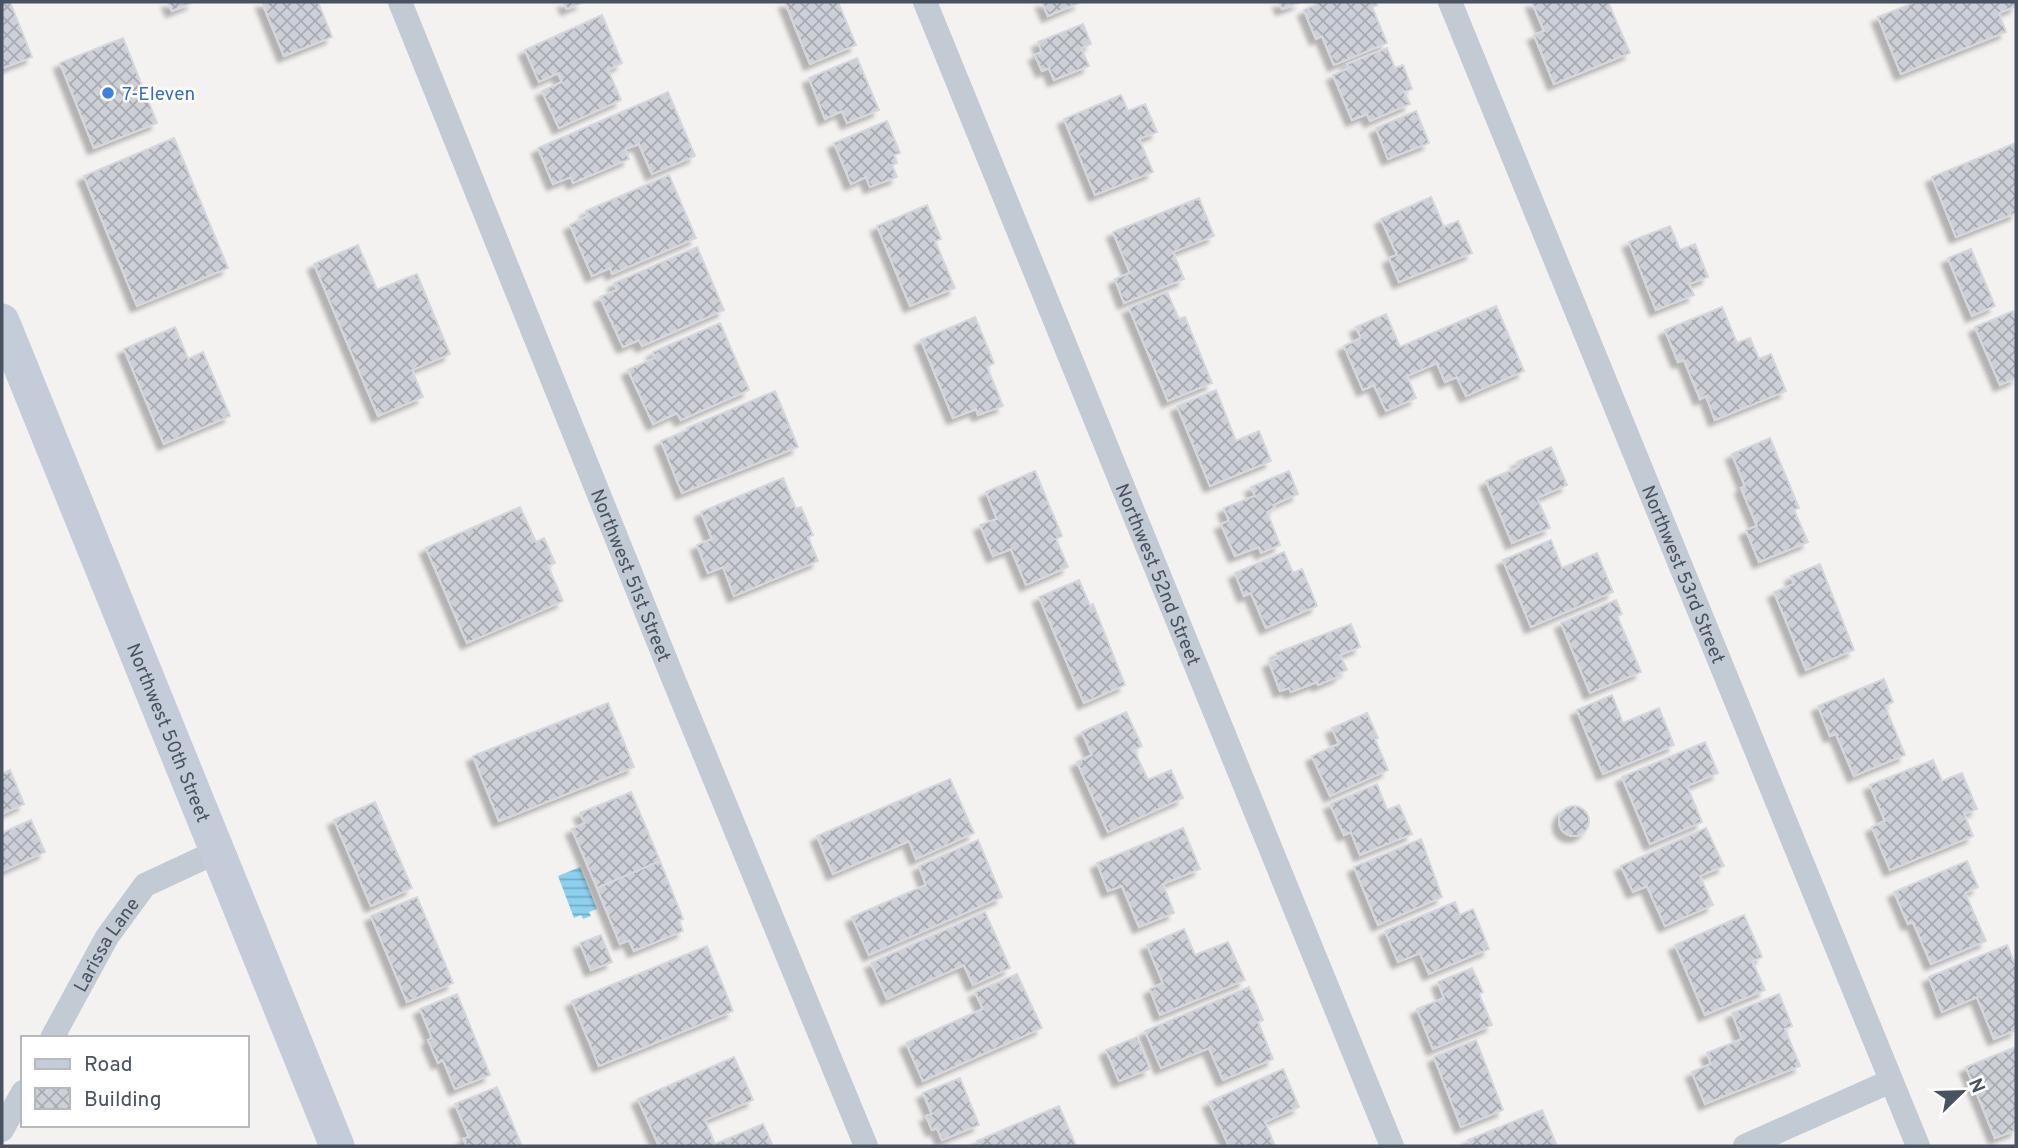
<svg xmlns="http://www.w3.org/2000/svg" width="2018" height="1148" font-family="Overpass,sans-serif">
  <defs>
    <pattern id="water-rules" width="6" height="5" patternUnits="userSpaceOnUse" patternTransform="scale(1.75)"><rect width="6" height="5" fill="#8dd0ee"/><path d="M0 2.5h6" fill="none" stroke="#75abc4"/></pattern>
    <pattern id="building-cross-hatch" width="8" height="8" patternUnits="userSpaceOnUse" patternTransform="scale(1.75)"><rect width="8" height="8" fill="#cdd0d7"/><path d="M0 0l8 8M0 8l8-8" fill="none" stroke="#a8abb2"/></pattern>
    <filter id="shadow"><feDropShadow dx="-6" dy="6" stdDeviation="2" flood-color="#0004"/></filter>
  </defs>
  <rect width="100%" height="100%" fill="#f4f2f1"/>
  <path fill="url(#water-rules)" d="M580,867L597,909L589,912L591,916L583,919L581,915L574,918L558,876Z"/>
  <path fill="url(#building-cross-hatch)" stroke="#d5d7dd" stroke-width="2" filter="url(#shadow)" d="M2,2H10L32,57L3,68Z
    M168,2H194L172,11Z
    M262,2H318L332,37L284,56Z
    M564,2H583L567,9Z
    M785,2H838L856,45L810,64Z
    M1042,2H1081L1048,16Z
    M1279,2H1301L1282,9Z
    M1315,2H1376L1377,5L1372,7L1387,43L1334,65L1322,36L1316,39L1304,10L1316,5Z
    M1532,2H1608L1630,53L1554,84L1534,35L1544,31Z
    M1916,2H2016V6L1999,13L2006,32L1901,74L1878,17Z
    M602,15L622,63L608,70L621,100L559,128L542,91L562,82L558,73L539,82L525,50Z
    M1083,24L1091,44L1081,48L1089,66L1054,80L1049,68L1042,71L1035,55L1042,52L1038,42Z
    M123,38L157,123L94,148L60,63Z
    M1387,48L1395,68L1403,65L1412,89L1404,92L1410,104L1370,121L1367,114L1352,120L1333,75L1349,68L1347,64Z
    M857,58L879,110L847,123L842,111L825,119L809,78Z
    M668,92L695,156L652,174L639,144L625,149L629,159L573,183L571,177L553,184L538,148Z
    M1121,95L1128,111L1145,104L1157,132L1139,139L1153,172L1095,195L1064,119Z
    M1416,111L1429,143L1388,159L1376,128Z
    M887,121L900,153L894,155L897,163L892,165L897,177L870,187L866,177L851,184L834,143Z
    M174,138L228,268L137,306L84,176Z
    M2016,143V213L1956,237L1932,177Z
    M669,175L696,238L612,274L610,268L592,276L570,225L588,216L586,211Z
    M1431,197L1444,227L1458,221L1472,253L1399,282L1389,258L1397,255L1381,219Z
    M1199,198L1214,236L1173,252L1184,279L1124,303L1115,279L1130,273L1113,232Z
    M927,205L941,239L935,241L955,288L910,306L877,226Z
    M1670,226L1680,250L1695,244L1708,277L1689,284L1694,295L1656,310L1629,242Z
    M358,245L377,290L417,274L450,354L412,370L423,397L378,416L314,264Z
    M697,247L724,310L642,346L639,340L623,347L600,297L617,290L614,283Z
    M1971,249L1995,306L1972,316L1948,258Z
    M1167,292L1179,319L1185,317L1212,383L1168,401L1129,308Z
    M1496,306L1524,371L1466,396L1457,377L1445,382L1437,363L1407,376L1416,398L1386,411L1374,385L1363,390L1344,346L1361,338L1356,327L1386,314L1400,347Z
    M1722,307L1737,343L1750,338L1759,359L1771,354L1786,391L1715,420L1706,396L1700,399L1684,360L1678,362L1665,330Z
    M2013,311L2016,318V378L2000,385L1975,327Z
    M975,317L994,363L987,367L1003,406L978,415L976,409L953,418L921,340Z
    M720,323L749,390L681,420L677,413L653,424L628,370L655,358L653,352Z
    M175,327L188,359L203,352L230,416L164,444L124,349Z
    M1216,390L1236,441L1259,431L1271,461L1210,486L1177,406Z
    M775,391L798,447L682,493L661,441L688,430L687,428Z
    M1770,438L1799,508L1794,510L1808,542L1759,562L1746,530L1757,526L1741,488L1745,486L1732,454Z
    M1551,447L1567,485L1537,498L1550,528L1512,543L1486,481L1519,467L1517,462Z
    M1035,471L1062,536L1056,539L1068,567L1026,585L1011,549L993,556L980,525L997,519L986,492Z
    M1289,471L1298,494L1273,505L1275,508L1267,512L1280,545L1261,553L1259,547L1235,556L1221,524L1229,521L1224,508L1255,496L1251,487Z
    M783,478L796,509L801,507L813,535L808,537L818,561L734,596L723,567L708,573L697,545L712,539L701,512Z
    M520,507L536,542L544,538L555,563L548,566L563,601L467,643L426,548Z
    M1551,540L1562,568L1597,553L1613,592L1531,627L1503,560Z
    M1284,552L1293,573L1302,569L1317,606L1266,628L1251,593L1244,596L1235,573Z
    M1820,564L1854,650L1806,670L1774,592L1794,584L1791,576Z
    M1079,580L1090,606L1093,604L1125,685L1084,703L1039,597Z
    M1616,600L1622,614L1617,616L1641,672L1590,693L1561,623Z
    M1351,624L1360,647L1340,655L1347,670L1339,673L1340,676L1318,685L1317,682L1291,692L1289,688L1280,691L1269,662L1278,658L1276,653Z
    M1884,679L1893,702L1885,706L1905,755L1854,776L1836,734L1830,736L1818,706Z
    M1612,695L1623,723L1659,708L1674,745L1603,774L1577,710Z
    M608,703L634,767L499,821L473,756Z
    M1126,712L1142,746L1134,750L1148,780L1171,770L1183,798L1108,832L1077,762L1092,755L1082,732Z
    M1367,713L1378,738L1375,739L1388,770L1330,796L1312,756L1339,744L1332,728Z
    M1705,742L1718,773L1687,786L1702,822L1650,844L1622,777Z
    M1933,760L1942,781L1962,773L1977,809L1964,814L1973,836L1890,870L1872,827L1885,821L1870,785Z
    M10,770L24,804L2,814V774Z
    M950,779L974,833L916,859L909,841L833,874L817,836Z
    M1377,784L1387,810L1399,805L1412,834L1360,855L1351,832L1344,835L1330,804Z
    M631,792L660,861L597,888L572,829L585,823L580,813Z
    M375,802L412,888L371,906L334,820Z
    M1559 821a15 15 0 1 1 30 0a15 15 0 1 1-30 0Z
    M31,820L45,852L2,871V833Z
    M1183,828L1200,869L1163,884L1174,913L1139,927L1122,886L1108,891L1097,863Z
    M1706,828L1724,866L1700,876L1713,905L1665,926L1647,886L1633,892L1621,866Z
    M1421,839L1442,897L1378,925L1354,867Z
    M978,840L1002,897L869,955L852,917L926,885L919,866Z
    M660,861L683,919L679,920L683,931L634,951L629,940L620,944L597,888Z
    M1967,861L1978,887L1965,893L1986,941L1931,964L1913,922L1908,924L1894,892Z
    M417,897L453,983L407,1002L371,916Z
    M1455,902L1460,915L1473,909L1489,949L1429,974L1420,953L1398,962L1385,931Z
    M985,912L1010,968L973,985L964,965L887,999L871,963Z
    M1744,915L1762,957L1752,961L1765,990L1705,1015L1675,945Z
    M1184,929L1195,955L1228,942L1245,980L1160,1015L1150,989L1163,983L1147,945Z
    M601,935L612,962L591,970L580,943Z
    M2007,945L2016,967V1030L1994,1039L1977,997L1942,1012L1929,977Z
    M707,946L733,1011L599,1066L572,1001Z
    M1472,968L1483,992L1479,994L1492,1025L1433,1049L1417,1009L1444,998L1438,982Z
    M1017,974L1042,1028L923,1081L906,1043L983,1009L975,992Z
    M1249,987L1263,1020L1258,1022L1273,1059L1223,1080L1209,1048L1161,1068L1145,1031Z
    M457,994L490,1075L455,1089L443,1060L438,1063L428,1040L432,1038L420,1009Z
    M1779,994L1792,1026L1785,1029L1800,1066L1705,1104L1692,1072L1711,1064L1707,1053L1742,1039L1732,1013Z
    M1137,1037L1150,1069L1119,1081L1106,1050Z
    M1476,1040L1503,1110L1461,1127L1434,1057Z
    M2016,1047V1130L1995,1138L1966,1067Z
    M734,1057L753,1100L705,1120L715,1144L763,1124L773,1146H659L638,1099Z
    M1283,1069L1299,1107L1265,1122L1275,1146H1229L1209,1102Z
    M960,1078L979,1125L942,1140L937,1128L932,1130L926,1116L932,1114L923,1093Z
    M497,1087L522,1146H467L463,1139L469,1137L455,1104Z
    M1059,1106L1076,1146H970L978,1143L977,1141Z
    M1542,1110L1557,1146H1471L1468,1140Z"/>
  <g fill="none" stroke-linecap="round" stroke-linejoin="round">
    <g stroke="#c2cad3" stroke-width="24">
      <path id="s1" d="M400,2L673,678L866,1146"/>
      <path id="s2" d="M925,2L1392,1146"/>
      <path id="s3" d="M1450,2L1918,1146"/>
      <path id="s4" d="M52,1038L107,937L145,885L216,852"/>
      <path d="M2,1130L23,1092"/>
      <path d="M1745,1146L1891,1081"/>
    </g>
    <path stroke="#c4ccda" stroke-width="35" id="s5" d="M2,321L337,1146"/>
  </g>
  <circle fill="#3f7fe0" stroke="#fff" stroke-width="2.5" cx="108" cy="93" r="7"/>
  <g text-anchor="middle" stroke-width="5" stroke-linejoin="round" paint-order="stroke">
    <g font-size="19" fill="#366cbe" stroke="#fff" text-anchor="start">
      <text x="122" y="100">7-Eleven</text>
    </g>
    <g font-size="19" fill="#495260" stroke="#fff">
      <text dy="7" stroke="none"><textPath href="#s2" startOffset="618">Northwest 52nd Street</textPath></text>
      <text dy="7" stroke="none"><textPath href="#s3" startOffset="618">Northwest 53rd Street</textPath></text>
      <text dy="7" stroke="none"><textPath href="#s1" startOffset="618">Northwest 51st Street</textPath></text>
      <text dy="7" stroke="none"><textPath href="#s5" startOffset="444">Northwest 50th Street</textPath></text>
      <text dy="7" stroke="none"><textPath href="#s4" startOffset="108">Larissa Lane</textPath></text>
    </g>
  </g>
  <rect width="2018" height="1148" fill="none" stroke="#495260" stroke-width="7"/>
  <rect x="21" y="1036" width="228" height="91" fill="#ffffff" stroke="#b6babf" stroke-width="2"/>
  <rect x="35" y="1059" width="35" height="10" fill="#c4ccda" stroke="#b6babf" stroke-width="2"/>
  <text x="84" y="1071" font-size="21" fill="#495260">Road</text>
  <rect x="35" y="1088" width="35" height="21" fill="url(#building-cross-hatch)" stroke="#b6babf" stroke-width="2"/>
  <text x="84" y="1106" font-size="21" fill="#495260">Building</text>
  <g transform="translate(1962 1092) rotate(67)" stroke="#ffffff" stroke-width="5" paint-order="stroke">
  <path d="M0-5L12 26L0 18L-12 26Z" fill="#495260"/>
  <text y="-10" font-size="19" font-weight="bold" text-anchor="middle" fill="#495260">N</text>
  </g>
</svg>
